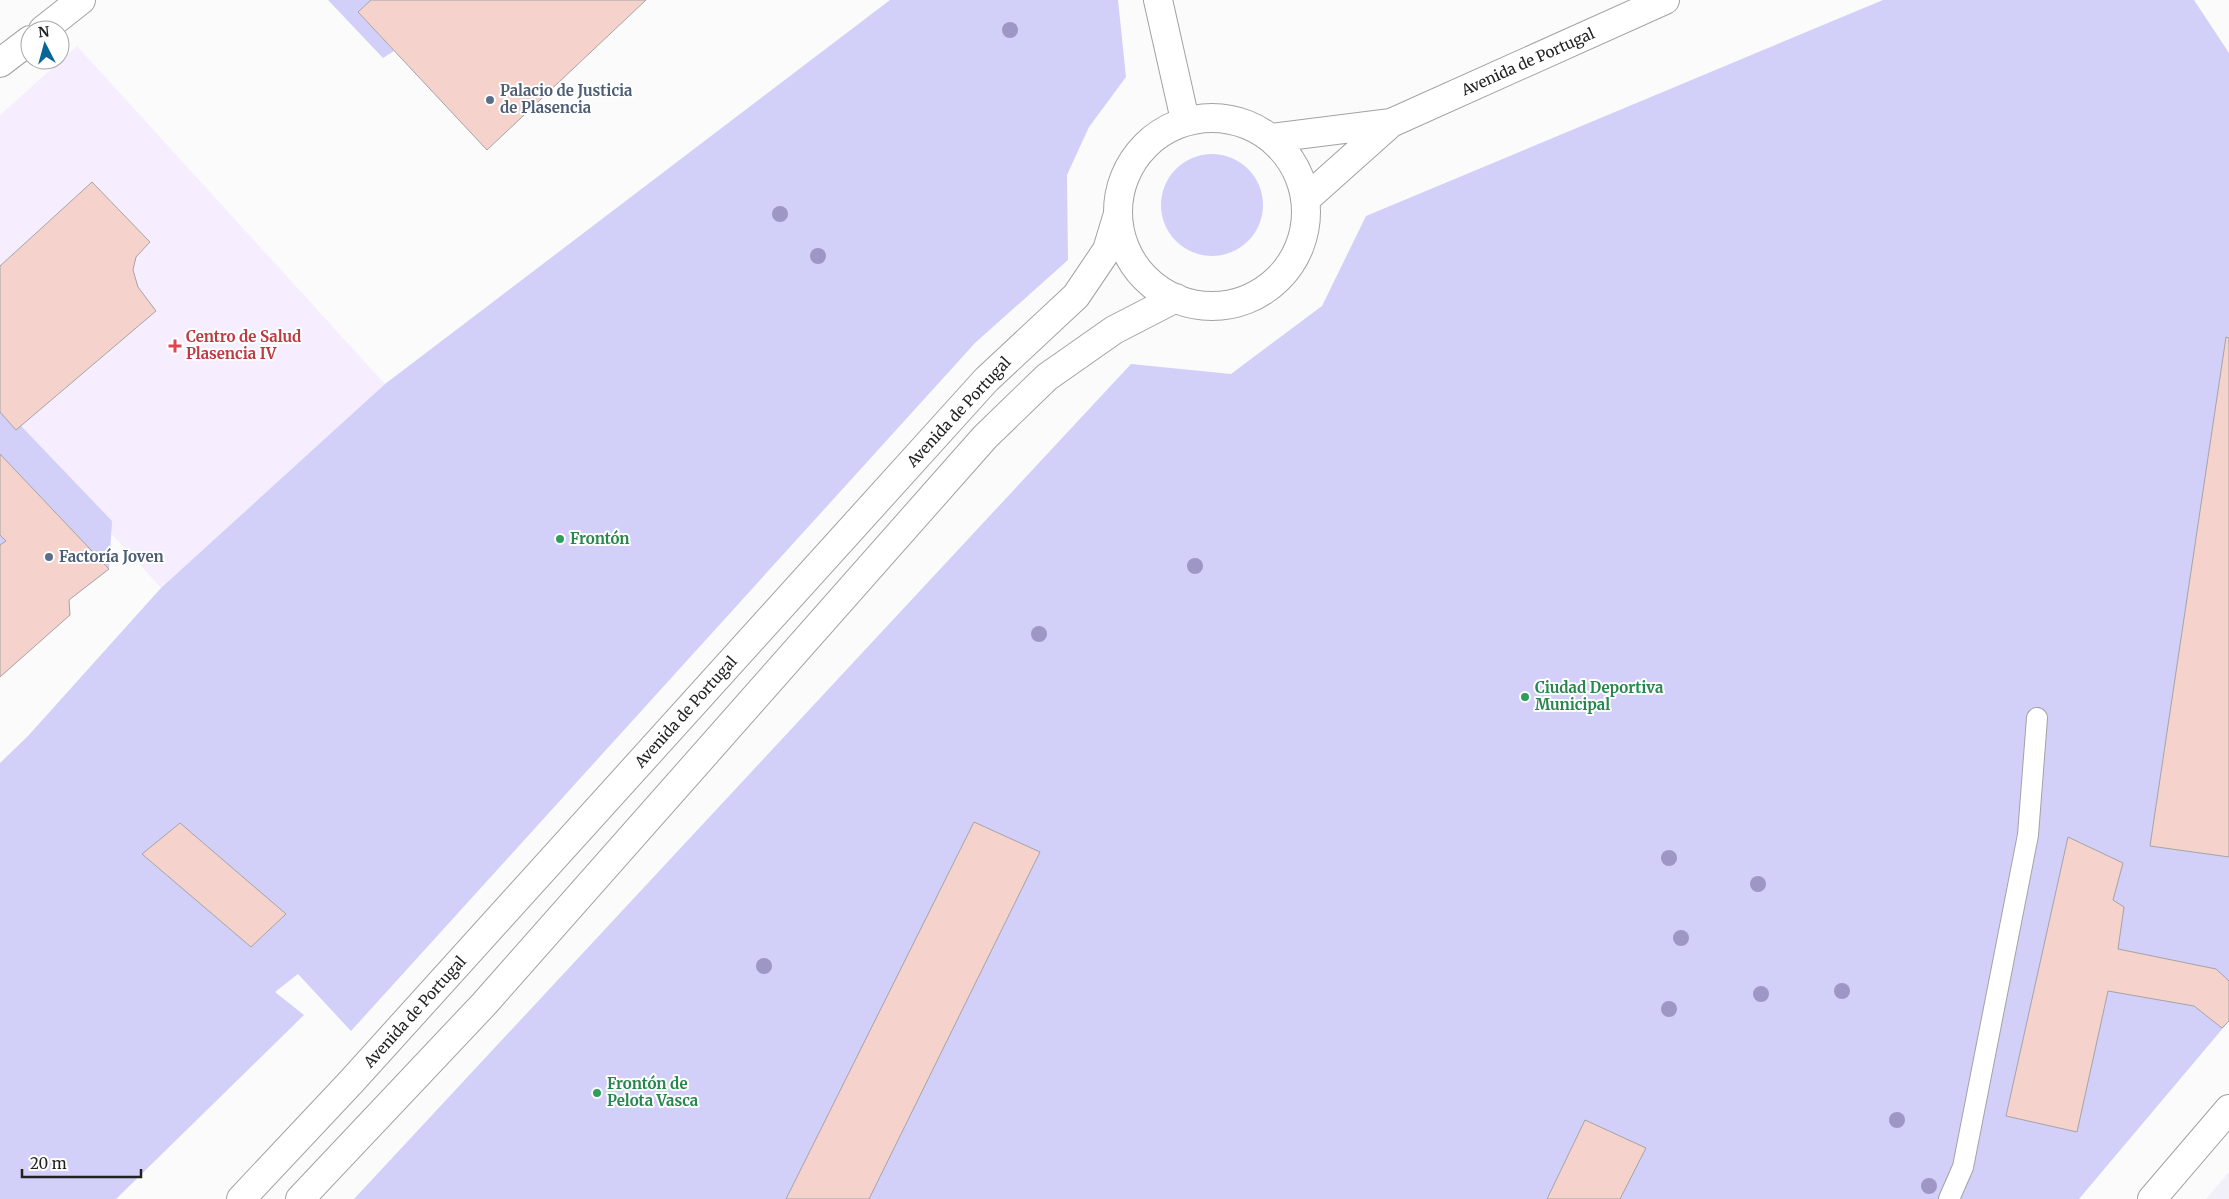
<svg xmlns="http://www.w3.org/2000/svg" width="2229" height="1199" font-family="Merriweather,serif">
  <rect width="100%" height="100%" fill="#fbfbfc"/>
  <path fill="#f1f0f9" d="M2229,1172V1199H2206Z"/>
  <path fill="#f6eefe" d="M77,46L385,384L161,588L0,412V115Z"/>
  <path fill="#d2cff9" d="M328,0H371L358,12L394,51L383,58Z
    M890,0H1118L1126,77L1089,127L1067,175L1068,260L975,343L351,1031L298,974L275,992L304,1015L116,1199H0V763L28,736L161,588L385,384Z
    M1883,0H2194L2229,53V1021L2079,1199H354L1131,364L1231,374L1322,306L1366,216Z
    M1161 205a51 51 0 1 1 102 0a51 51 0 1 1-102 0Z
    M0,404L112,521L109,569L69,600L70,615L0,677Z"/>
  <path fill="#f5d2cc" stroke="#a5a4a4" d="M371,0H646L487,150L358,12Z
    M92,182L150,242L136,257L133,270L138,287L156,311L16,430L0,412V266Z
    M2226,337L2229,338V857L2150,846Z
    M0,454L109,569L69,600L70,615L0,677V545L6,541L0,535Z
    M974,822L1040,852L869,1199H786Z
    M180,823L286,914L251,947L142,854Z
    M2068,837L2123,863L2113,900L2124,907L2118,949L2216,969L2229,981V1021L2222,1028L2194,1006L2108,991L2077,1132L2006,1116Z
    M1585,1120L1646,1148L1620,1199H1547Z"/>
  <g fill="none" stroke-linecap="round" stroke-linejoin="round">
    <g stroke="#a2a2a3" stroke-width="22">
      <path id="lane" d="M1949,1199L1963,1167L2028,835L2037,718"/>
    </g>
    <g stroke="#a2a2a3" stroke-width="30">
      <path id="street" d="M1158,0L1185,120
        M43,30L81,0
        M0,63L30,40
        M2152,1199L2229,1109"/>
    </g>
    <g stroke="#a2a2a3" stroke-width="30">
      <path id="primary" d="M1118 212a94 94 0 1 1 188 0a94 94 0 1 1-188 0Z
        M1272,138L1391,123
        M1307,198L1391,123L1665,0
        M241,1199L351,1082L986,380L1076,296L1107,250L1117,217
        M300,1199L485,1003L985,437L1047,377L1114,330L1176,298"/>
    </g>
    <use href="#lane" stroke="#fff" stroke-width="20"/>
    <use href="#street" stroke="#fff" stroke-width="28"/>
    <use href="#primary" stroke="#fff" stroke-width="28"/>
  </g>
  <g fill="#9e96c4">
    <circle cx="1010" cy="30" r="8"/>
    <circle cx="780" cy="214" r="8"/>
    <circle cx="818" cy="256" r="8"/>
    <circle cx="1195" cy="566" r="8"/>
    <circle cx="1039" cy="634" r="8"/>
    <circle cx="1669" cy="858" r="8"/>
    <circle cx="1758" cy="884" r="8"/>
    <circle cx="1681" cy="938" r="8"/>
    <circle cx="764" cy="966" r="8"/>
    <circle cx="1842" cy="991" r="8"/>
    <circle cx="1761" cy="994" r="8"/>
    <circle cx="1669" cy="1009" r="8"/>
    <circle cx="1897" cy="1120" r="8"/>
    <circle cx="1929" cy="1186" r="8"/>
  </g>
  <g fill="#5c6f8a" stroke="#fff" stroke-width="2">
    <circle cx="490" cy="100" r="5"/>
    <circle cx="49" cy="557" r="5"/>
  </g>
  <path fill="#e0444e" stroke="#fff" stroke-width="2" d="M172.5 338.5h5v5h5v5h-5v5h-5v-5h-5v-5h5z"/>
  <g fill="#2e9e5b" stroke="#fff" stroke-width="2">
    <circle cx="560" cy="539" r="5"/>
    <circle cx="1525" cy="697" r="5"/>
    <circle cx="597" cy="1093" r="5"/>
  </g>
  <g text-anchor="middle" stroke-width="4" stroke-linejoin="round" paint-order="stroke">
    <g font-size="15" fill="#222" stroke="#fff">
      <text transform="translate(1528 62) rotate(-24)" y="5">Avenida de Portugal</text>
      <text transform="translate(959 412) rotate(-47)" y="5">Avenida de Portugal</text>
      <text transform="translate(686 712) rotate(-48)" y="5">Avenida de Portugal</text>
      <text transform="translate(415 1012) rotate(-48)" y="5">Avenida de Portugal</text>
    </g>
    <g font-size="15" font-weight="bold" fill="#4e5e75" stroke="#fff" text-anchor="start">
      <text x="500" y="96">Palacio de Justicia<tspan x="500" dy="17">de Plasencia</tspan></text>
      <text x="59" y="562">Factoría Joven</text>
    </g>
    <g font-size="15" font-weight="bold" fill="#be3a42" stroke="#fff" text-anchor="start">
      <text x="186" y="342">Centro de Salud<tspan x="186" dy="17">Plasencia IV</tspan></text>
    </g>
    <g font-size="15" font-weight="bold" fill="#27864d" stroke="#fff" text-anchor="start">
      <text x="570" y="544">Frontón</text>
      <text x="1535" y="693">Ciudad Deportiva<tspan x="1535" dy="17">Municipal</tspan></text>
      <text x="607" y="1089">Frontón de<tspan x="607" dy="17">Pelota Vasca</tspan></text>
    </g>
  </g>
  <g transform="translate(45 45) rotate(354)"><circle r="24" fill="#ffffff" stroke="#a7a7a7"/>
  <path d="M0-4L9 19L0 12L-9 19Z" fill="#086696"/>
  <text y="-8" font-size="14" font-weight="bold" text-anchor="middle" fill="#222222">N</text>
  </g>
  <path d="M22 1169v8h119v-8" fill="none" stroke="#222222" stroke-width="2.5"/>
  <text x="30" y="1169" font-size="15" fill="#222222" stroke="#ffffff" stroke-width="4" paint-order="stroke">20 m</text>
</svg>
